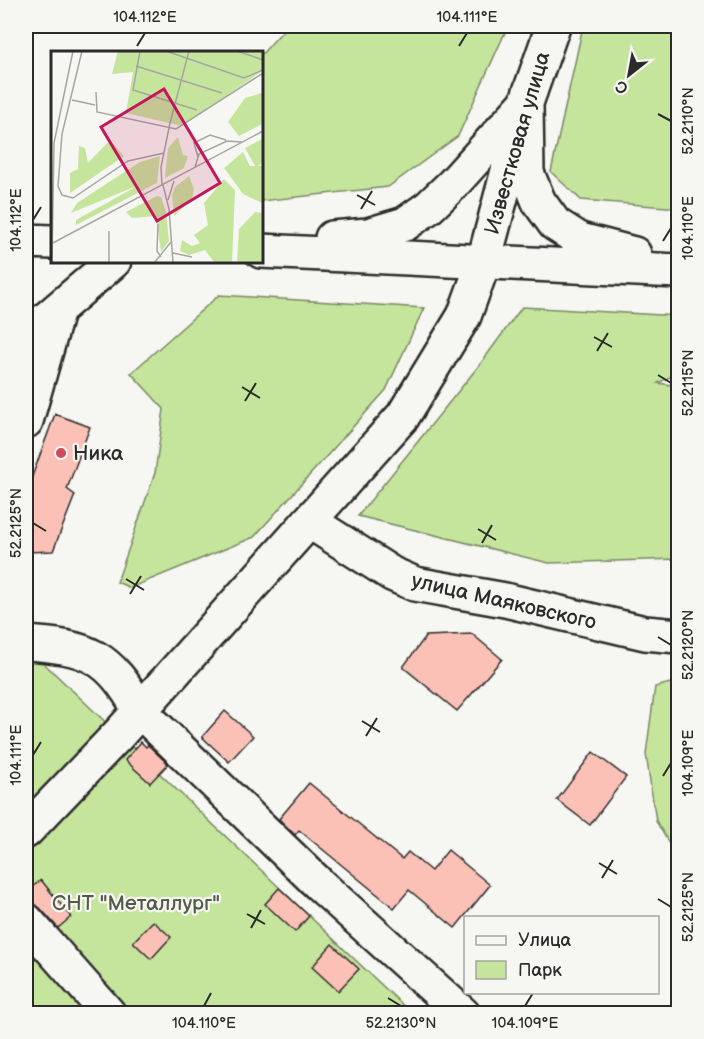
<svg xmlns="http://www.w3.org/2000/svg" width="704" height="1039" font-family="'Balsamiq Sans',sans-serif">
  <rect width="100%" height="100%" fill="#f6f6f2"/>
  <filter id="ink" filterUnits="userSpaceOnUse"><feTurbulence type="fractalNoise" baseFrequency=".0167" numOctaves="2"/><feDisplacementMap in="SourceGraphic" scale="12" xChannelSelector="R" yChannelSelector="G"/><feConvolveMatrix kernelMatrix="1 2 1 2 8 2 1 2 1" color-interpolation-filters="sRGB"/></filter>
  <g filter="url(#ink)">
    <path fill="#c5e59d" stroke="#788864" stroke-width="1.5" d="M287,26H508L458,136L388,187L261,201V55Z
      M583,26H678V208L581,200L551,172Z
      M219,295L424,308L386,390L254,537L130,588L117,582L155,473L164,409L131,373Z
      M522,307L678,316V373L658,383L678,386V559L549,563L358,516L481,363Z
      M33,653L411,1013L26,1014V654Z
      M678,681V859L656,821L646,754L655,687Z"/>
    <path fill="#fcc1b6" stroke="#2b2b2b" stroke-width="1.5" d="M55,414L90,427L67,489L75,495L53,551L26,552V493Z
      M472,634L502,659L457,711L403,667L426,636Z
      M225,711L253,736L229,762L202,737Z
      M141,742L146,747L148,745L168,764L150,783L125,760Z
      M593,752L626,777L590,825L557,800Z
      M309,783L402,859L408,852L431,871L448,850L490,885L455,928L409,890L394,908L299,830L295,835L279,819Z
      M41,880L71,917L58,928L40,908L29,902L26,897V892Z
      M279,888L309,916L295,932L265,904Z
      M153,921L171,937L151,959L133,942Z
      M332,944L359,969L338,991L312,967Z"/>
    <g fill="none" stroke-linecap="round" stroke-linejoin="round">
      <g stroke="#2b2b2b" stroke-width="38">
        <path id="minor" d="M26,333H30L114,261
          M26,421L58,309
          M309,521L392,574L415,584L505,600L645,633L678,636
          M26,643C88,647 109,655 140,711L319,884L463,1014
          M26,831L119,734L403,416L464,316L484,261
          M26,920L109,1014"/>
      </g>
      <g stroke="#2b2b2b" stroke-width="38">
        <path id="major" d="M526,103L527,173L539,202L555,224L580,240L634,254
          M332,238L368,235L405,224L429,207L453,184L526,103
          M26,241L52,242
          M261,251L678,271
          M484,261L526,103L553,26"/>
      </g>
      <use href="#minor" stroke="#f6f6f2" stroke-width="33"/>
      <use href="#major" stroke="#f6f6f2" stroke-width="33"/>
    </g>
  </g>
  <path fill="none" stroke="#2b2b2b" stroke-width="2" d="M137,46L145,33M459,46L467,33M658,114L671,121M357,195L375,205M361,209L372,191M33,220L41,207M663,241L671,228M594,337L612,347M597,351L608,333M658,375L671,383M242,387L260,398M245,401L256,383M33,523L46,531M478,529L496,540M482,543L492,525M126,579L144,590M130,594L141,576M658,637L671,645M362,721L380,732M366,736L377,718M33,755L41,742M663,776L671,763M599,863L617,874M602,878L613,860M658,899L671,907M247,914L265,924M251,928L261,910M388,998L401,1006M204,1006L211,993M525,1006L533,993"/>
  <circle fill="#d1495b" stroke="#f6f6f2" stroke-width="2" cx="61" cy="453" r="6"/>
  <g text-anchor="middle" stroke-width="4.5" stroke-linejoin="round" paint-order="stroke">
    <g font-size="21" fill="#2b2b2b" stroke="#f6f6f2">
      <text transform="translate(517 143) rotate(-74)" y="7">Известковая улица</text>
      <text transform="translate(504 601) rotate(13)" y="7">улица Маяковского</text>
    </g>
    <g font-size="21" fill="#2b2b2b" stroke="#f6f6f2" text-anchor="start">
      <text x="73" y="460">Ника</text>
    </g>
    <g font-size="21" fill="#525a48" stroke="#f6f6f2">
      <text x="136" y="910">СНТ "Металлург"</text>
    </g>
  </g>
  <g transform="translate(51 51)">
    <rect width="212" height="212" fill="#f6f6f2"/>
    <path d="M67,0H211V20L131,75L75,62L82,21L61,23ZM211,42V73L188,85L177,71L194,47ZM127,86L132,104L137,105L133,117L114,127L117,97ZM211,88V112L207,115H211V152L192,143L173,117L192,101L199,115H204L194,97ZM59,89L73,105L19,142V122L27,118L28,95L34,97L37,112ZM109,105L106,132L25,174V169L88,134L20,162L26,152L89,111ZM138,125L143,138L141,148L123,165L121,144L124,136ZM173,128L184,139L181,211H163L154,199L138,204L129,200L131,189L141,195L149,192L143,184L157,174L153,152ZM106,145L110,146L115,161L118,190L110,201L105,165L81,167L75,161ZM204,161L211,162V211H186L188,178Z" fill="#c5e59d"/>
    <path fill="none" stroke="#a5a5a2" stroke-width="1.5" d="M31,0L11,83L7,135L11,144L22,147L77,110L113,102M89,0L82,39L146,59M115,0L193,27L212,19M186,0L212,9M85,15L171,42M45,41L46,61L125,78L212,22M21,49L44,54M147,106L143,92L159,84L175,89M144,116L148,103L176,90L191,91M111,134L110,116L119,72L138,0M112,134L118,158L122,211M117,149L123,130M107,173L106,200L110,206M0,193L212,80M122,202L141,206M1,211L3,92L22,0M58,211V180M104,211L120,191"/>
    <path fill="#c2185b" fill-opacity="0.15" stroke="#c2185b" stroke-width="3" d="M113,38L169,132L106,170L50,76Z"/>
    <rect width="212" height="212" fill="none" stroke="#2b2b2b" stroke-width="3"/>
  </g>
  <rect width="704" height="1039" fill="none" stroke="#f6f6f2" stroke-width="66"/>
  <rect x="464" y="916" width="195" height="78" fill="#f6f6f2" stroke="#a5a5a2" stroke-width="1.5"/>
  <rect x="476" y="936" width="30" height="9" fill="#f6f6f2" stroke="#a5a5a2" stroke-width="1.5"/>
  <text x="518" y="946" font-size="18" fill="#2b2b2b">Улица</text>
  <rect x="476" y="961" width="30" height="18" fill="#c5e59d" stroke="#a5a5a2" stroke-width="1.5"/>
  <text x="518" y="976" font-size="18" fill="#2b2b2b">Парк</text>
  <g transform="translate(629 75) rotate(211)" stroke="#f6f6f2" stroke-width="4.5" paint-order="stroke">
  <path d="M0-4.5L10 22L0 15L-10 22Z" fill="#2b2b2b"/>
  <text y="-9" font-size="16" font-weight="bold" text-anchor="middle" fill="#2b2b2b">С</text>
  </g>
  <rect x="33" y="33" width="638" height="973" fill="none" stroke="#2b2b2b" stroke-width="2"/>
  <g font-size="15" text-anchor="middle" fill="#2b2b2b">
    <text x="145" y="22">104.112°E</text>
    <text x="467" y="22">104.111°E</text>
    <text transform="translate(688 121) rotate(-90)" y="5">52.2110°N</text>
    <text transform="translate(16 220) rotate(-90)" y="5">104.112°E</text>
    <text transform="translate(688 228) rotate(-90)" y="5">104.110°E</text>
    <text transform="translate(688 383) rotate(-90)" y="5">52.2115°N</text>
    <text transform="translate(16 523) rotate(-90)" y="5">52.2125°N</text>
    <text transform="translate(688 645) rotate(-90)" y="5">52.2120°N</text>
    <text transform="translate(16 755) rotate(-90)" y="5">104.111°E</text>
    <text transform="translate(688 763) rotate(-90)" y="5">104.109°E</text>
    <text transform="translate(688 907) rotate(-90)" y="5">52.2125°N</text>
    <text x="204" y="1028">104.110°E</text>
    <text x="401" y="1028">52.2130°N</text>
    <text x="525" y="1028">104.109°E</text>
  </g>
</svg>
